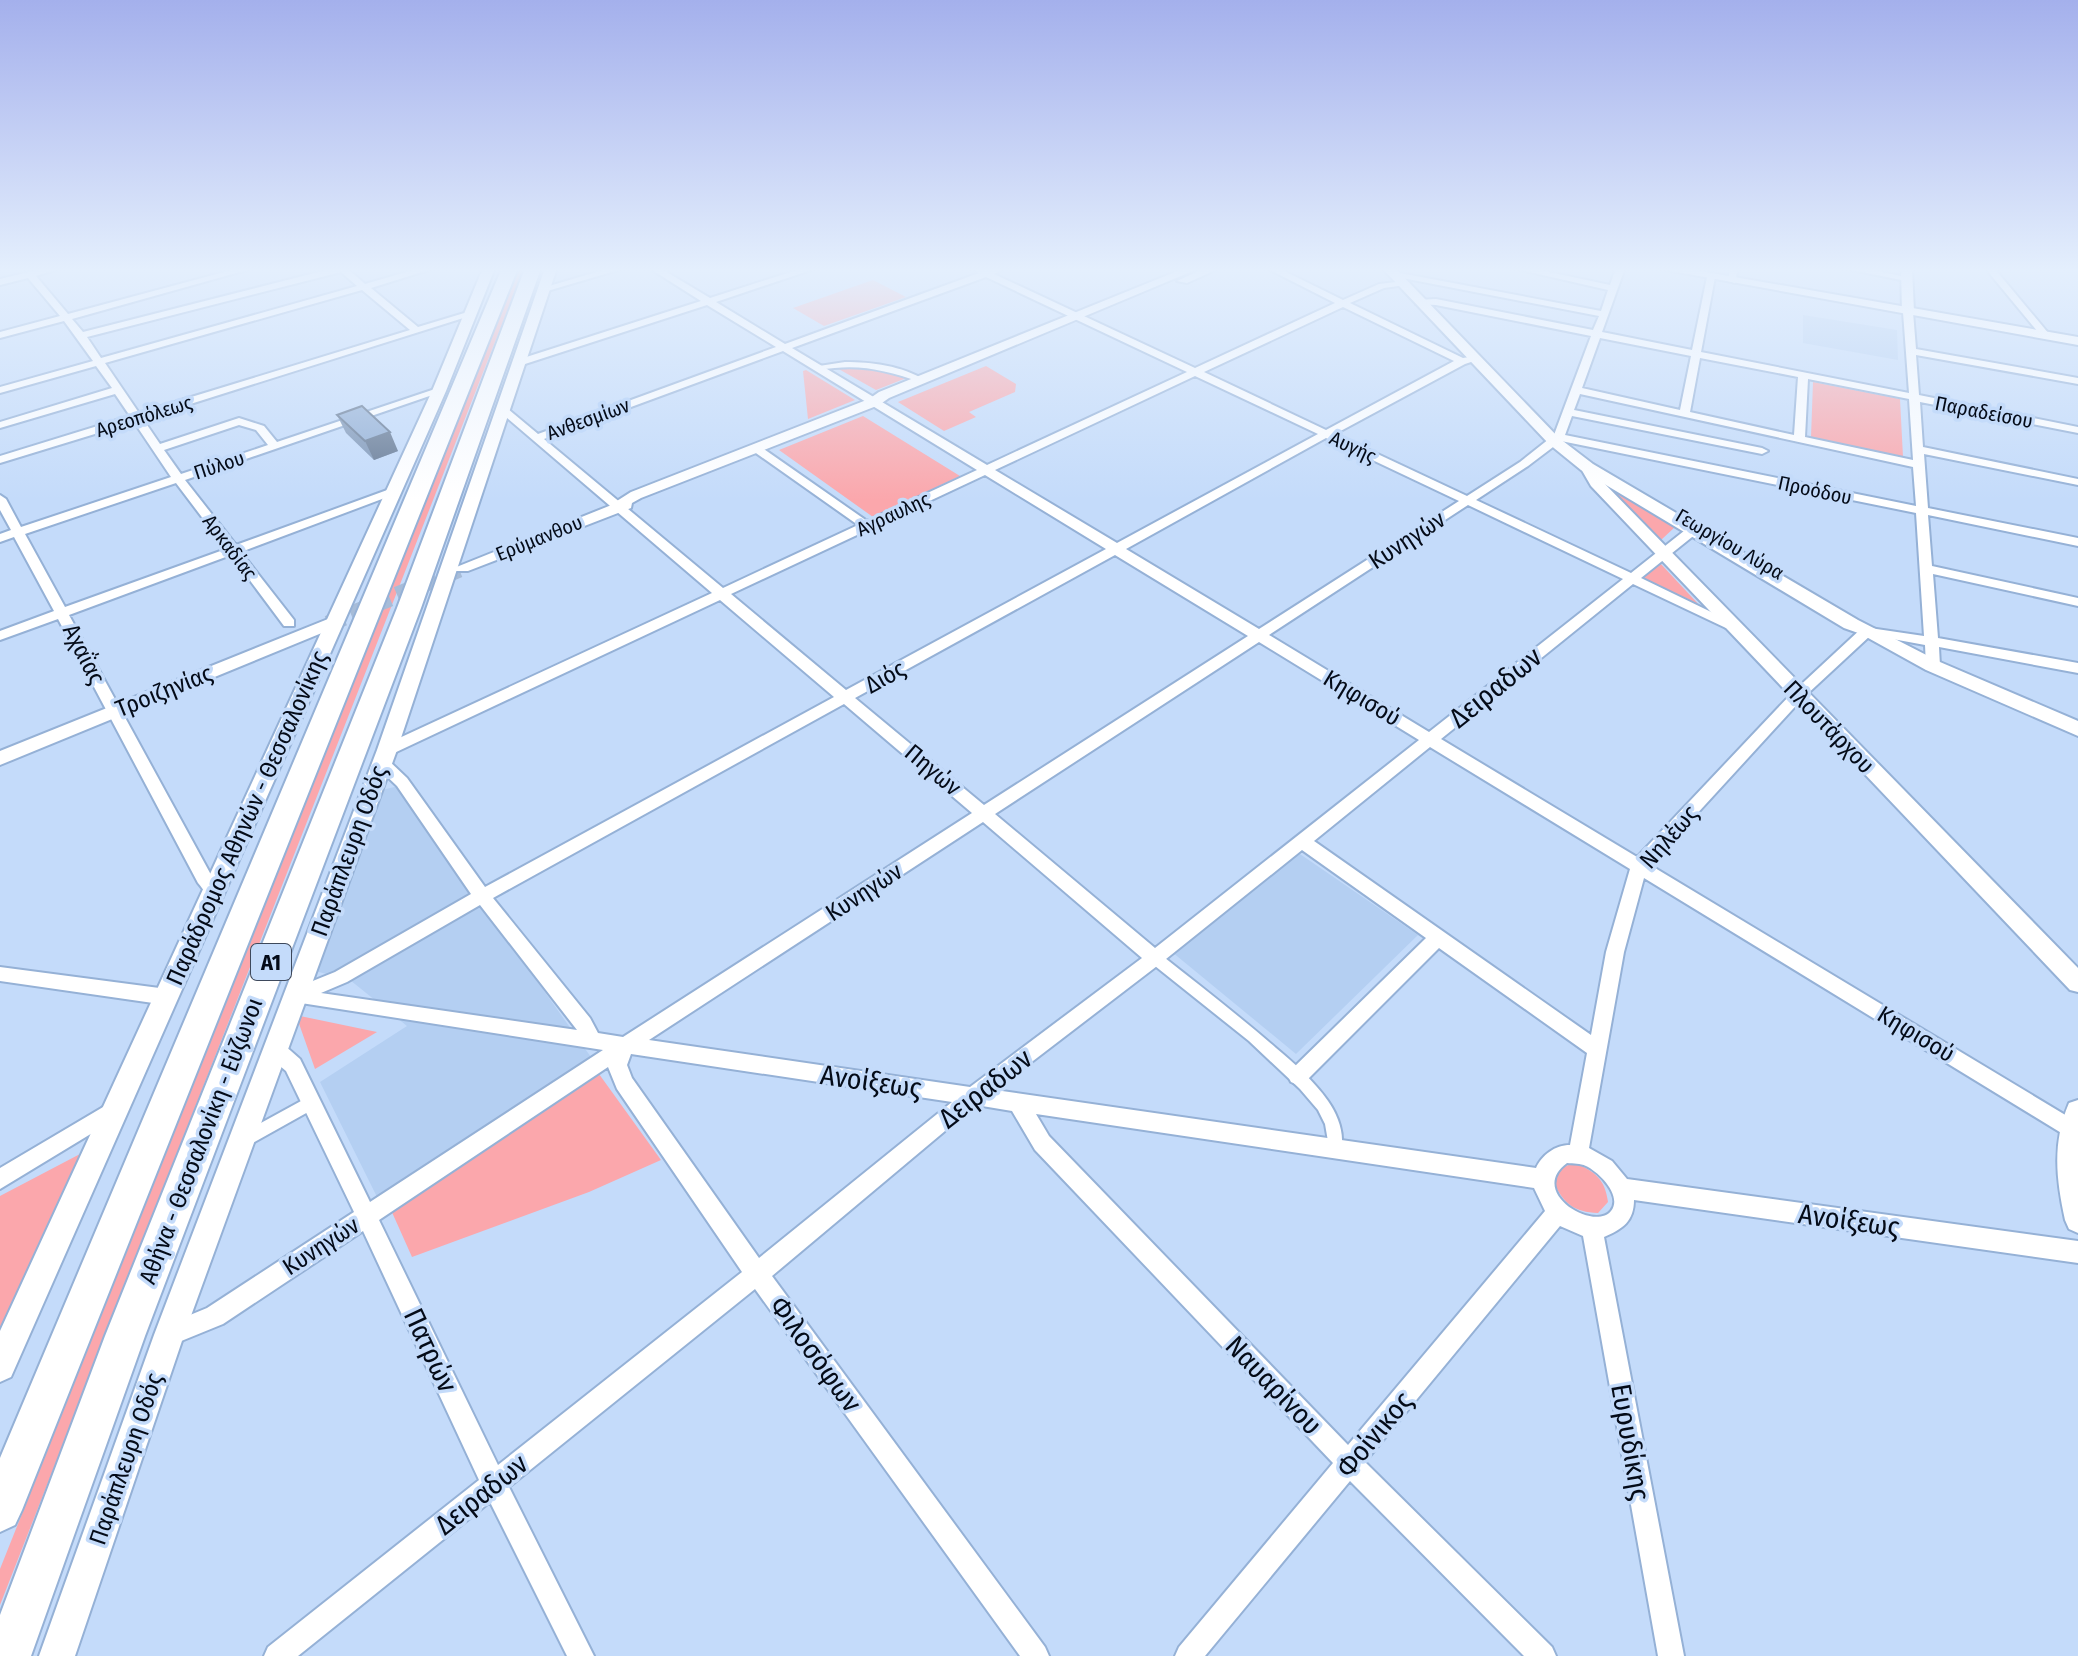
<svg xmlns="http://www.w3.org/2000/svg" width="2078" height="1656" font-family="'Fira Sans Condensed',sans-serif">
  <rect width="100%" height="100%" fill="#c4dbfa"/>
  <path fill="#b4cff2" d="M1803,315L1897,330L1898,360L1803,343Z
    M399,786L593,1060L378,1199L320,1082L407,1026L350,980L311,970L377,791Z
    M1297,852L1418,935L1296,1054L1172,952Z"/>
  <path fill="#fba7ac" d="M519,268H524L0,1605V1569Z
    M873,280L906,297L824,326L793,308Z
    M864,366L909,377L876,390L835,367Z
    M986,366L1016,384L1015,392L969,412L976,417L944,431L898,402Z
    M806,370L855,400L808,419L803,371Z
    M1813,382L1900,399L1903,457L1811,437Z
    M863,416L960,476L873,517L779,450Z
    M1612,490L1675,527L1661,540Z
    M1659,562L1702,608L1634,579Z
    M300,1016L377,1032L315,1069L297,1018Z
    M599,1074L661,1160L589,1192L412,1257L391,1210Z
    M80,1154L0,1328V1196Z
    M1574,1163C1595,1171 1605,1179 1608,1202L1598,1213C1574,1212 1564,1204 1554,1183L1558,1169Z"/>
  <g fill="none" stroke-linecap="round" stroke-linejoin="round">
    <path stroke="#a7bcd8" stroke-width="17" stroke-dasharray="17 8" stroke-linecap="butt" d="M328,624L462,568"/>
    <g stroke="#95b1d6" stroke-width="4">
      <path id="pedestrian" d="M845,362C872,362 902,366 925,380L921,382C884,370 859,363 819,370L815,368L819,366Z
        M1155,953L1160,954C1199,985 1238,1015 1276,1048C1294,1063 1314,1081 1328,1101C1338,1115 1346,1136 1340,1153L1335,1155L1330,1153L1325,1124L1318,1110L1300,1089L1249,1041L1150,962L1148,958L1150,954Z
        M312,1095L317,1097L319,1102L317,1107L249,1145L244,1147L239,1145L236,1140L239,1135Z"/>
    </g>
    <g stroke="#95b1d6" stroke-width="4">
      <path id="minor" d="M45,268H61L36,276L68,314L239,268H254L72,319L83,332L334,268H347L365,284L420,268H435L371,288L418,327L471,311L476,314L143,419L160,444L239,418L264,426L277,442L435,389L444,391L185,480L236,545L390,489H398V493L241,552L294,620V626H284L231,555L69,615L210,873L223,892L221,897C209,901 205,891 198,883L58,619L0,640V631L54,611L14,537L0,542V534L11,530L0,510V495L6,499L21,527L171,477L134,422L0,463V456L130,416L115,394L0,428V422L112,388L96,366L0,393V387L93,361L64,321L0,338V332L60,316L28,278L0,285V279ZM341,272L357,286L101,358L87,337ZM362,290L410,330L139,413L105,363ZM239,425L256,430L268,445L181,474L164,450ZM176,483L226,549L65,607L25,534Z
        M610,268H625L544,292L539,289Z
        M649,268H660L710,298L803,268H817L716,302L785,344L979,273L971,268L987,270L1006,268L994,274L1195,368L1335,303L1266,268H1278L1343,300L1379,284L1405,281V285L1384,288L1350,303L1463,358L1475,356L1480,359L1465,364L1335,434L1467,496L1520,462L1554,435L1591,336L1436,305L1416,304V300L1436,299L1593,330L1599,316L1392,276L1388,273L1389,271L1601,311L1608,290L1512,268H1530L1610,285L1616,268H1625L1602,332L1692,350L1707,277L1711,274L1715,277L1701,352L1909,393L1903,312L1908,309L1913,312L1916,349L2078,378V384L1916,355L1919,395L2078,427V433L1920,402L1923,447L2078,479V485L1924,454L1928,508L2078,538V546L1928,515L1932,566L2078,598V606L1933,574L1938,638L2078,663V673L1939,647L1940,666L1933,671L1926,666L1925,645L1871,635L1803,698L1650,865L2077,1122V1134L2070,1137L2063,1134L1644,878L1624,952L1589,1148L1612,1161L1627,1179L2078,1241V1263L1634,1200C1634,1221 1623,1229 1604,1237L1684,1656H1658L1583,1236L1560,1226L1365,1462L1552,1647L1556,1656H1524L1350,1481L1205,1656H1175L1179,1647L1333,1463L1035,1150L1012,1111L976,1105L772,1276L1045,1647L1049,1656H1020L755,1289L509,1487L594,1656H567L490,1502L298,1656H264L268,1647L479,1480L363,1231L223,1324L169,1346L161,1343L158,1335L161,1327L207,1308L354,1212L286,1071L268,1056L266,1050L268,1044C281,1039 290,1051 300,1059L370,1202L603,1050L288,1001L285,996L288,991L335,972L471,894L397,786L377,767L374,763L377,759H387L407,778L485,887L834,697L720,600L392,754L387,755L380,750L382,746L712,593L499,411L508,409L538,434L776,347L707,305L525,364H517V360L701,301ZM986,277L1187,372L987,465L792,348ZM1343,307L1454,361L1326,430L1204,372ZM1600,338L1691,356L1680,410L1582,388ZM783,351L977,470L867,521L761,447H753V451L858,525L723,588L544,439ZM1700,358L1798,377L1794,435L1690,412ZM1195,376L1318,434L1117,543L995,470ZM1808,379L1909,399L1913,460L1805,437ZM1580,394L1913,467L1916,506L1565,435L1572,416L1762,454L1768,451L1762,448L1574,410ZM1326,438L1459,501L1259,629L1126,549ZM1561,441L1916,513L1924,636L1863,627L1793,692L1637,857L1441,739L1633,584L1726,628L1731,629L1738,625L1641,578L1702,529V523H1694L1631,573L1476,500L1528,466ZM985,475L1106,549L846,690L731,594ZM1468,505L1623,579L1429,732L1269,635ZM1115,555L1248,636L984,805L855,698ZM1259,642L1419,740L1155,948L995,814ZM844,704L972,813L623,1037L598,1033L590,1018L493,898ZM1430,747L1630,869L1606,952L1591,1035L1314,841ZM983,822L1142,958L970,1087L649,1040ZM1302,850L1426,938L1291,1070L1288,1076L1291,1082L1298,1085L1305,1082L1439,948L1587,1053L1570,1145C1555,1145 1542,1155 1536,1168L995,1090L1161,963ZM480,905L577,1030L321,993L347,982ZM631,1054L952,1102L759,1258L632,1078L627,1065ZM608,1067L617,1089L742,1272L498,1465L379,1220ZM1036,1114L1534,1188L1545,1211L1348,1445L1049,1136ZM1567,1163C1574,1164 1580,1163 1586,1166C1599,1172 1623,1196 1611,1211C1594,1232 1527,1192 1567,1163Z
        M1730,268H1738L1735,283L1728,281Z
        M1842,268H1864L1910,278L1906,281Z
        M1985,268H1994L2049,334V338H2043Z
        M0,967L167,989L173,992L176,997L173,1002L167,1005L0,981Z
        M115,1100L122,1103L125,1109L122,1115L0,1189V1168Z"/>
    </g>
    <g stroke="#95b1d6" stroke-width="4">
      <path id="tertiary" d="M1185,268H1200L889,398L879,405L641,498L632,503L631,508L468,571H456L454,568L609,506L631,492L869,399L879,392Z
        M1205,268H1220L1187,283L1177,281Z
        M1901,268H1912L1914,312L1908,316L1902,312Z
        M1587,463L1592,464L1602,481L2078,968V992L2070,990L1591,486L1580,467Z
        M328,619L334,620L336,624L334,628L0,765V751Z
        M2078,1100V1233L2069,1229L2065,1220C2056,1179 2052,1142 2069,1103Z"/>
    </g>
    <g stroke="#95b1d6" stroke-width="4">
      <path id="secondary" d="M483,268H495L446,391L11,1377L0,1382V1331L432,391Z
        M545,268H557L397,750L184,1335L75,1656H39L154,1335L377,750Z
        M1382,268H1395L1559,438L1593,464L1858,620L1940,662L2078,721V736L1926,670L1861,634L1844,628L1581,470L1549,444Z
        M1655,268H1683L2078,337V345Z"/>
    </g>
    <g stroke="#95b1d6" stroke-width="4">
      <path id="motorway" d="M502,268H518L22,1510L15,1525L0,1532V1458Z
        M525,268H541L421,608L145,1336L31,1656H0V1615L105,1336L397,608Z"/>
    </g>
    <use href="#pedestrian" fill="#fff" fill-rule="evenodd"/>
    <use href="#minor" fill="#fff" fill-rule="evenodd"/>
    <use href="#tertiary" fill="#fff" fill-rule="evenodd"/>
    <use href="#secondary" fill="#fff" fill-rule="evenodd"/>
    <use href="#motorway" fill="#fff" fill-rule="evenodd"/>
  </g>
  <path fill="#8098b8" d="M337,415L398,451L374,460L346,433Z"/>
  <path fill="#687c96" d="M390,432L398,451L374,460L365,441Z"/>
  <path fill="#95b1d6" stroke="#687c96" stroke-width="2" d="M362,406L390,432L365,441L337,415Z"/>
  <linearGradient id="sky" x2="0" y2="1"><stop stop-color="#a4b0ec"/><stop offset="0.54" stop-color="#e4effd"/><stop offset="1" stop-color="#e4effd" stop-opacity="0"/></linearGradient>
  <rect width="2078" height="500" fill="url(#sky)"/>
  <g text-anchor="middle" stroke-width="7" stroke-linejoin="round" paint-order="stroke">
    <g font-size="20" fill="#040b18" stroke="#c4dbfa">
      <text transform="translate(1984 412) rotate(11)" y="7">Παραδείσου</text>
      <text transform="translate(144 416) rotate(-17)" y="7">Αρεοπόλεως</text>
      <text transform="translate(588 419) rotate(-20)" y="7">Ανθεσμίων</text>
      <text transform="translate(1353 447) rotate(25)" y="7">Αυγής</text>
      <text transform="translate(219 465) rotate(-18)" y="7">Πύλου</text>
      <text transform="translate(1815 490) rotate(12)" y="7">Προόδου</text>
      <text transform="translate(893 514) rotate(-25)" y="7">Αγραυλης</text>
      <text transform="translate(539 538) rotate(-22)" y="7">Ερύμανθου</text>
      <text transform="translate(1730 544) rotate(30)" y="7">Γεωργίου Λύρα</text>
      <text transform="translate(230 547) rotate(53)" y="7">Αρκαδίας</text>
    </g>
    <rect fill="#c4dbfa" stroke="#3e495c" stroke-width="2" x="251" y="944" width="40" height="36" rx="6"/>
    <g font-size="22" font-weight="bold" fill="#040b18">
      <text x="271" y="970">Α1</text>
    </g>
    <g font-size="24" fill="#040b18" stroke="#c4dbfa">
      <text transform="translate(1407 540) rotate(-33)" y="8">Κυνηγών</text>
      <text transform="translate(84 654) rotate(63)" y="8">Αχαΐας</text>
      <text transform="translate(885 677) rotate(-29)" y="8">Διός</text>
      <text transform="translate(164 691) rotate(-22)" y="8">Τροιζηνίας</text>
      <text transform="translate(1362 698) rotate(31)" y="8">Κηφισού</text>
      <text transform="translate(1829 727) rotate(46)" y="8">Πλουτάρχου</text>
      <text transform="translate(933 770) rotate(40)" y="8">Πηγών</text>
      <text transform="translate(247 818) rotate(-66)" y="8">Παράδρομος Αθηνών - Θεσσαλονίκης</text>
      <text transform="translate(1669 837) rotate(-49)" y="8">Νηλέως</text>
      <text transform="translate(349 851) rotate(-70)" y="8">Παράπλευρη Οδός</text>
      <text transform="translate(864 892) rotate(-33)" y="8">Κυνηγών</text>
      <text transform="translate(1916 1034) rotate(31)" y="8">Κηφισού</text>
      <text transform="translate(201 1141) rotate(-69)" y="8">Αθήνα - Θεσσαλονίκη - Εύζωνοι</text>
      <text transform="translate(321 1246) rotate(-33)" y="8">Κυνηγών</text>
      <text transform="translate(126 1459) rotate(-71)" y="8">Παράπλευρη Οδός</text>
    </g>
    <g font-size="28" fill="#040b18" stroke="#c4dbfa">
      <text transform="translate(1495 687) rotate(-39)" y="10">Δειραδων</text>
      <text transform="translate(871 1081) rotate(8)" y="10">Ανοίξεως</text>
      <text transform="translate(985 1088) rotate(-38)" y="10">Δειραδων</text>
      <text transform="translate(1849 1220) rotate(8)" y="10">Ανοίξεως</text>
      <text transform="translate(431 1350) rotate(65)" y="10">Πατρών</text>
      <text transform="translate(816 1354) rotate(54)" y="10">Φιλοσόφων</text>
      <text transform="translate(1274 1385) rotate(46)" y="10">Ναυαρίνου</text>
      <text transform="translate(1374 1434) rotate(-50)" y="10">Φοίνικος</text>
      <text transform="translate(1631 1442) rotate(80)" y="10">Ευρυδίκης</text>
      <text transform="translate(481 1494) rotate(-39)" y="10">Δειραδων</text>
    </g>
  </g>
</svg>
